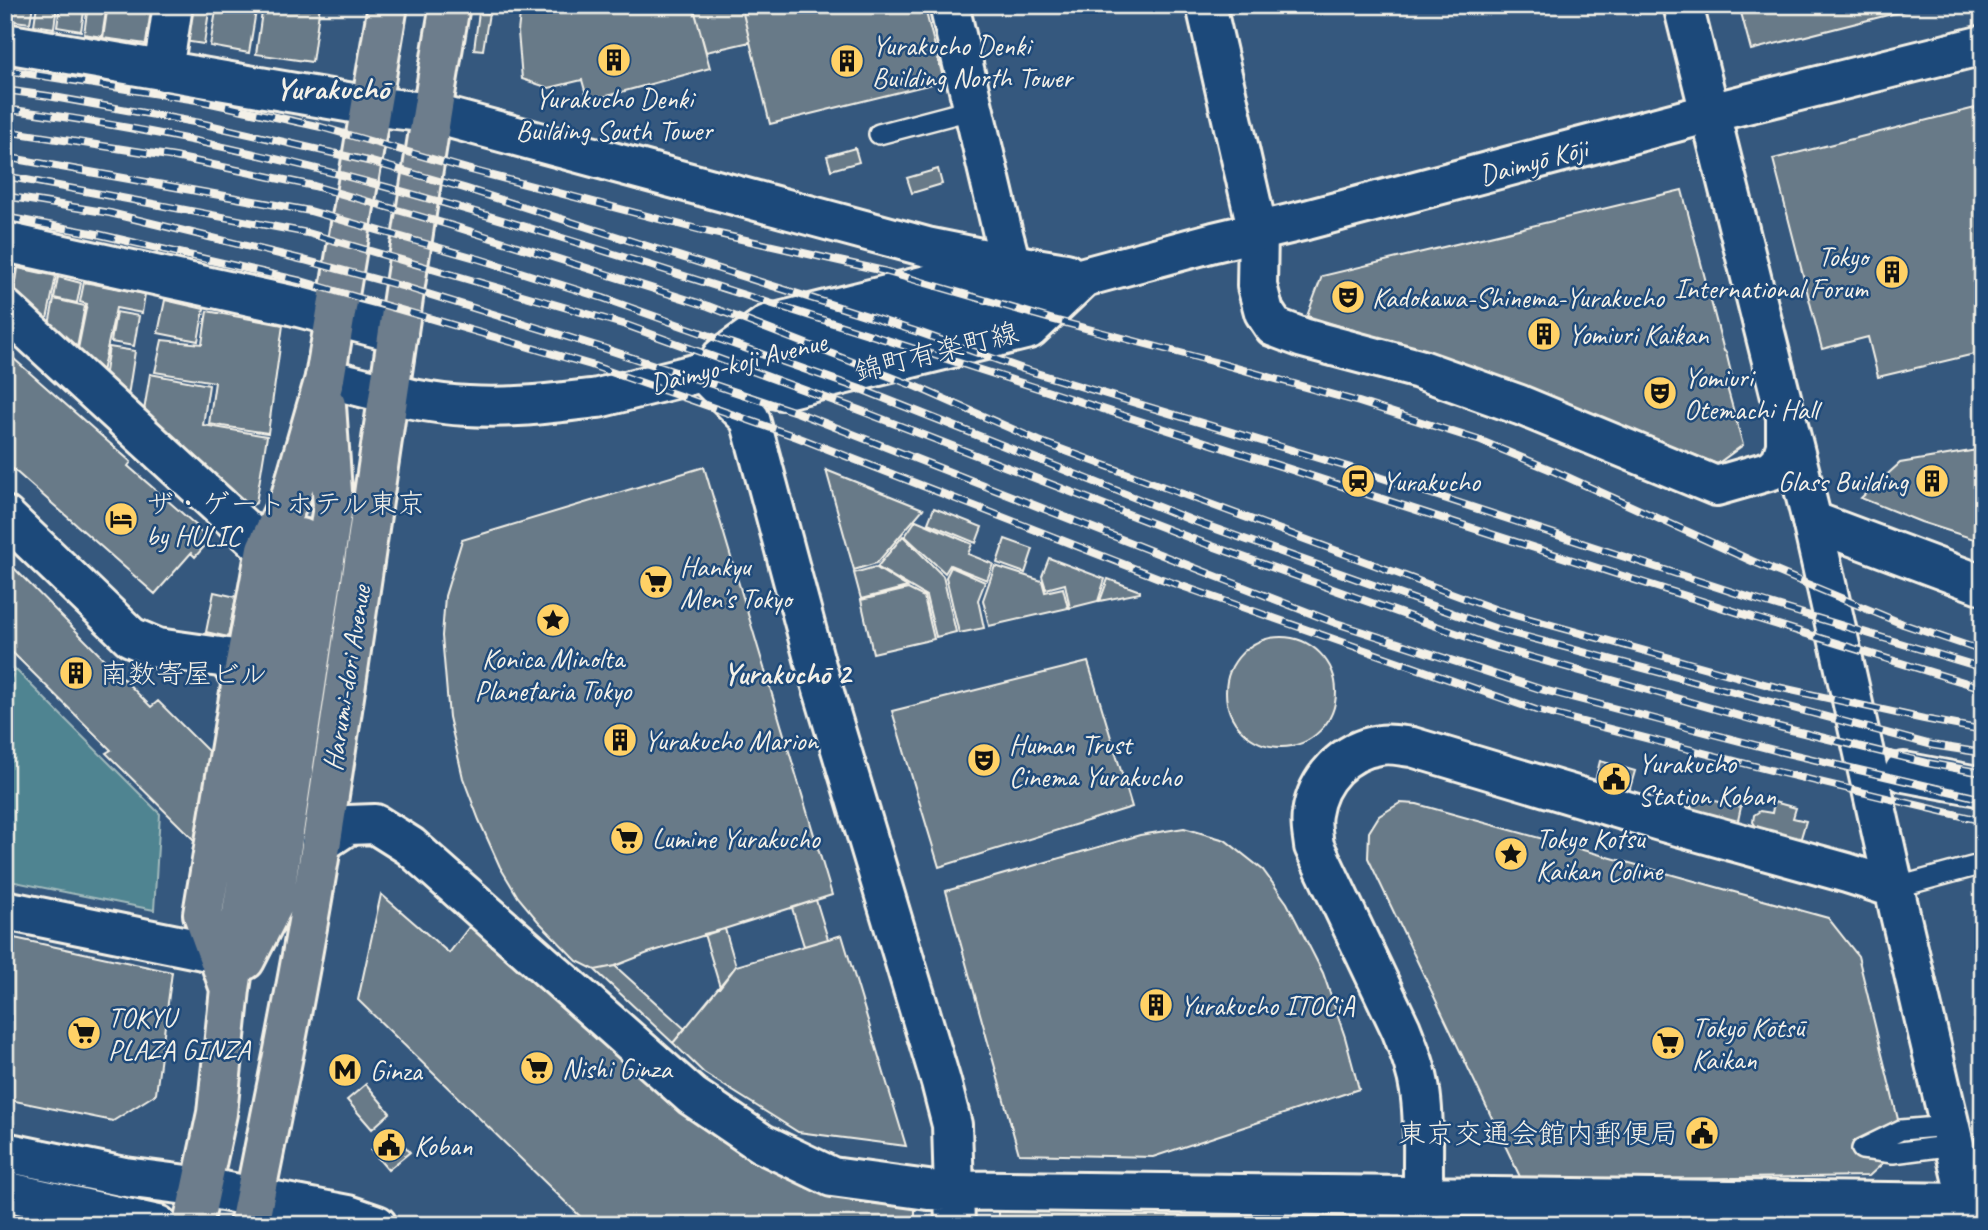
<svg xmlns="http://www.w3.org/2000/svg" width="1988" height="1230" font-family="Caveat,'Klee One',sans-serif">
  <rect width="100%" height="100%" fill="#35587e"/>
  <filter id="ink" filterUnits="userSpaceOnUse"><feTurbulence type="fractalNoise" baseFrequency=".0143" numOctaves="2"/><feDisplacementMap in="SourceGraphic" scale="14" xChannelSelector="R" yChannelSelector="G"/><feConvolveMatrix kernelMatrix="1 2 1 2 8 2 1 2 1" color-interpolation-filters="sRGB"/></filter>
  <g filter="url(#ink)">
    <path fill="#4f8491" stroke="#a2babc" stroke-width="2" d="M15,669L160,814L154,910L5,880V694Z"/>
    <path fill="#677a88" stroke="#f4f1e8" stroke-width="2" d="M8,5H33L30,23L6,20Z
      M37,5H57L54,28L34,25Z
      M60,5H85L81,31L57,27Z
      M88,5H107L102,37L84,34Z
      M108,5H158L153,45L103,38Z
      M182,5H210L204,44L177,40Z
      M217,5H257L249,53L210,46Z
      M263,5H320L312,62L256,54Z
      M521,5H693L710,68L588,101L582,80L549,88L522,79L518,32Z
      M693,5H741L750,42L706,52Z
      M741,5H924L944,81L770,124Z
      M1739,5H1927L1751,50Z
      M479,12L489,13L483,50L474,49Z
      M1983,106V352L1878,377L1868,337L1822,349L1773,159Z
      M855,148L859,162L831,170L827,156Z
      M938,169L942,184L912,193L907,178Z
      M1682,190L1724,351L1726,352L1734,385L1727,387L1743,445L1717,464L1555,399L1436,355L1307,316L1322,276Z
      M5,268L17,269L12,302L5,297Z
      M18,268L56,276L45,329L13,303Z
      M58,277L81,283L77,303L54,298Z
      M84,282L145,294L142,313L116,308L100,381L76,359L87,304L80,302Z
      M54,299L85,306L76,353L48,330Z
      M165,300L204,309L198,341L158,333Z
      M207,311L283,325L268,433L209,424L215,382L155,372L162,340L202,344Z
      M116,312L139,316L134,346L111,342Z
      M109,347L135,351L128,396L119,398L103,384Z
      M5,351L131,462L128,466L198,527L196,528L210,540L195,557L191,553L155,594L5,462Z
      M150,374L209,385L203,425L267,436L256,503L245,509L143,417Z
      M1983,449V542L1921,522L1861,498L1900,463Z
      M704,467L832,895L648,953L615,966L595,970L577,961L538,921L518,897L500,867L479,820L463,778L449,717L442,636L445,596L462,540Z
      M826,470L923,509L877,563L854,570Z
      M934,508L982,527L976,543L928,523Z
      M916,520L972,544L968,554L993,564L987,580L950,565L945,573L905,536Z
      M903,536L943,576L956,632L936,637L926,596L877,567Z
      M1005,539L1033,549L1025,573L997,563Z
      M1049,558L1105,579L1098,601L1070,608L1065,584L1046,589L1042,576Z
      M5,559L151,707L158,701L212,755L196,842L106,753L111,750L5,645Z
      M995,566L1042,581L1045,592L1063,588L1068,608L989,626L983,600Z
      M875,567L907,587L861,599L854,573Z
      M951,567L985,582L978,600L984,628L959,633L946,577Z
      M1108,579L1140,591V593L1100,601Z
      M908,589L924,597L934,639L873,653L861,600Z
      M214,592L236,597L228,637L206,632Z
      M1226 692a55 55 0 1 1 110 0a55 55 0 1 1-110 0Z
      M1088,662L1132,807L939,867L892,711Z
      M1600,761L1635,771L1628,795L1594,785Z
      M1698,797L1741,807L1737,825L1691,813V805Z
      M1774,802L1796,808L1793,818L1806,821L1800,841L1758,830L1753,822L1754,815L1760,811L1772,813Z
      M1400,803L1417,804L1828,918L1858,956L1904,1144L1869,1176L1522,1181L1368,858L1369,832L1379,816Z
      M1184,828L1225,840L1263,870L1287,903L1323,973L1345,1037L1359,1089L1153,1157L1019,1154L946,891L1140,835Z
      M381,894L449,953L476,918L725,1136L915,1204V1225H589L358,1000Z
      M816,900L828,939L804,946L792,908Z
      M725,929L736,966L720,987L704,934Z
      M842,935L906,1146L798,1132L704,1073L673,1043L736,966Z
      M5,936L172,972L156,1094L113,1121L5,1099Z
      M615,966L685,1029L673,1043L595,970Z
      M366,1084L390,1113L372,1129L347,1100Z
      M392,1131L410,1152L388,1170L371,1150Z
      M1474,1206L1922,1211L1926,1225H1474Z
      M999,1209H1367V1225H999Z"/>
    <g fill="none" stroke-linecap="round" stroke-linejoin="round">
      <path stroke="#526f8e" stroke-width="38" stroke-dasharray="38 19" stroke-linecap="butt" d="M301,538L318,455"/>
      <g stroke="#f4f1e8" stroke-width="24">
        <path id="service" d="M879,134L955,114L974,111
          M1894,888L1983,864
          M1862,1149L1893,1153L1954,1145
          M1862,1149L1901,1130L1949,1126"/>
      </g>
      <g stroke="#f4f1e8" stroke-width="44">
        <path id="minor" d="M949,5L1002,230L1017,287
          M1206,5L1258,232L1257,286L1264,312L1274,327L1303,338L1419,369L1520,405L1716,486L1772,470L1781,461L1786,446V417
          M5,43L370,106L431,113L927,247L1011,264
          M163,71L173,5
          M5,242L291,305L398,333
          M5,309L266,549
          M702,371L750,419L816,666L941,1082L952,1125L955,1225
          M5,516L131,637L157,648L227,658L242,680
          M1812,521L1983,585
          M1904,772L1983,787
          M321,843L348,825L375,824L410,846L692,1096L761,1143L832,1177L928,1190L1968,1203
          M5,910L217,953
          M1424,1205C1421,1167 1426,1128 1420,1091C1417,1069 1409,1050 1401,1029L1314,846C1313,836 1310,824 1312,814C1317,779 1344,750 1380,745C1390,743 1402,746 1412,747L1660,821L1847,873L1894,888"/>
      </g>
      <g stroke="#f4f1e8" stroke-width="44">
        <path id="tertiary" d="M1683,5L1812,521L1900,914L1973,1225"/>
      </g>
      <g stroke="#f4f1e8" stroke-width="44">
        <path id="secondary" d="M721,358L767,325L1011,264L1066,273
          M708,372L781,390L1029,329L1083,278
          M325,378C372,389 420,404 468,406C512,409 555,403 598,398L1084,277L1214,242L1306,220L1710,113L1983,45
          M5,1152L125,1177L202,1187L348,1215L377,1225
          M5,1191L158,1225"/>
      </g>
      <g stroke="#f4f1e8" stroke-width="44">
        <path id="primary" d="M245,960L273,905L333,506L326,405
          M230,989L203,914L242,680L266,549L291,496L325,378L388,5
          M193,1225L217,1113L230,989L301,538
          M249,1225C275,1097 301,969 322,840C366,562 402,283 450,5"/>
      </g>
      <use href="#service" stroke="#1f4a7a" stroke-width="19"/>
      <use href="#minor" stroke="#1f4a7a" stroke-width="38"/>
      <use href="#tertiary" stroke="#1f4a7a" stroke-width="38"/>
      <use href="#secondary" stroke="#1f4a7a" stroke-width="38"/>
      <use href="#primary" stroke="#6d7d8c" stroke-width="38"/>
      <g stroke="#f4f1e8" stroke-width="8">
        <path id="rail" d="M5,70L197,100L321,127L467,169L701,230L884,271L1054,320L1215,362L1359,402L1481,441L1554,471L1752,561L1903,624L1983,651
          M5,90L48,96L200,123L372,162L464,188L921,333L1023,369L1361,471L1757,600L1983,668
          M5,109C282,143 553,235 817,318C1206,440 1592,570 1983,688
          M5,131L175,157L314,186L453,226L708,306L917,387L1039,441L1497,610L1768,685L1924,719L1983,730
          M5,157L310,211L479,259L603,298L863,390L1191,520L1497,629L1932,745L1983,753
          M5,176L308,233L626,325L859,410L1190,538L1492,646L1775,726L1927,763L1983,773
          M5,196L110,213L304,260L405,287L600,347L799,413L1333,622L1540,689L1778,751L1983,799
          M5,217L97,234L301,281L591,365L797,437L1159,578L1536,710L1782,773L1983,821"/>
      </g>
      <use href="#rail" stroke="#1f4a7a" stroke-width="5" stroke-dasharray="16" stroke-linecap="butt"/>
    </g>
  </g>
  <defs>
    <g id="building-disc" transform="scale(1.75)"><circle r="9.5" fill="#ffd166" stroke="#1f4a7a"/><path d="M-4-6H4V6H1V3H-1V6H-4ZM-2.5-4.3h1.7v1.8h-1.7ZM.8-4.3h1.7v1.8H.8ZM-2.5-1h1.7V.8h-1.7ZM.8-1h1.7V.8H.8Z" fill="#111"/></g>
    <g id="theatre-disc" transform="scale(1.75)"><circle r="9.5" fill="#ffd166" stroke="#1f4a7a"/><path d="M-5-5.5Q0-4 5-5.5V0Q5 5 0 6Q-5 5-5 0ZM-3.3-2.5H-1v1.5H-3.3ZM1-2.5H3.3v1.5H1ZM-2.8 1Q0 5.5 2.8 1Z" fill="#111"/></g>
    <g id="station-disc" transform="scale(1.75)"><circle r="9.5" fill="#ffd166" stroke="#1f4a7a"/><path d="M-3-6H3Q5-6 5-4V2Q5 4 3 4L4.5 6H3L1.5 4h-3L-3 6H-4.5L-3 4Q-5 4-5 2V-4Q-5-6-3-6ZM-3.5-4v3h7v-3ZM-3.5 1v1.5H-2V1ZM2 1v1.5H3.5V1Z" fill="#111"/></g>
    <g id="hotel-disc" transform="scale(1.75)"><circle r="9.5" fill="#ffd166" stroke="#1f4a7a"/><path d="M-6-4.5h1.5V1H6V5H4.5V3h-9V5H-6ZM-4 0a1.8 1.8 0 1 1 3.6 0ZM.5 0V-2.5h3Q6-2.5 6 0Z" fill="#111"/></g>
    <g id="supermarket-disc" transform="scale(1.75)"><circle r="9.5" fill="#ffd166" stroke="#1f4a7a"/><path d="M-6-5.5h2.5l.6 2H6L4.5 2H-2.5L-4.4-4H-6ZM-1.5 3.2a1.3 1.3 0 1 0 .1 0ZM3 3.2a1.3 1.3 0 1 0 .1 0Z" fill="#111"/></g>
    <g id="sight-disc" transform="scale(1.75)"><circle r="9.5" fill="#ffd166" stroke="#1f4a7a"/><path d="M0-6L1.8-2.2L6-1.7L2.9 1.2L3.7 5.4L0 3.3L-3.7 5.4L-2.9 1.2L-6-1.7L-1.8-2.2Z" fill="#111"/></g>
    <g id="civic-disc" transform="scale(1.75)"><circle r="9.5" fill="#ffd166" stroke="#1f4a7a"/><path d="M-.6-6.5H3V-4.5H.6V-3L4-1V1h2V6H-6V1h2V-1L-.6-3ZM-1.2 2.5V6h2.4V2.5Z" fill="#111"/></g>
    <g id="metro-disc" transform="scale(1.75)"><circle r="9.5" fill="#ffd166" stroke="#1f4a7a"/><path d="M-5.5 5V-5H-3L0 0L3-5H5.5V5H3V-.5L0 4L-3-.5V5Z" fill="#111"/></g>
  </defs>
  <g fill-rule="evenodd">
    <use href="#building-disc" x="614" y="60"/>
    <use href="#building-disc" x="847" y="61"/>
    <use href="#building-disc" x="1892" y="272"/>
    <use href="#theatre-disc" x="1348" y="297"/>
    <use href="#building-disc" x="1544" y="334"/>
    <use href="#theatre-disc" x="1660" y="393"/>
    <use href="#station-disc" x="1358" y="481"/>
    <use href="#building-disc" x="1932" y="481"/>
    <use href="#hotel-disc" x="121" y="519"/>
    <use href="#supermarket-disc" x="656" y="582"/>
    <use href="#sight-disc" x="553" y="620"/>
    <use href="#building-disc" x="76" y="673"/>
    <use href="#building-disc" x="620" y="740"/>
    <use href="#theatre-disc" x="984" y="760"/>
    <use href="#civic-disc" x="1614" y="779"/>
    <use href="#supermarket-disc" x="627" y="838"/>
    <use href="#sight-disc" x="1511" y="854"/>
    <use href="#building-disc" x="1156" y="1005"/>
    <use href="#supermarket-disc" x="84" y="1033"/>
    <use href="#supermarket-disc" x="1668" y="1043"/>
    <use href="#supermarket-disc" x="537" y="1068"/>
    <use href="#metro-disc" x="345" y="1070"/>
    <use href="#civic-disc" x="1702" y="1133"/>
    <use href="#civic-disc" x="389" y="1145"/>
  </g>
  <g text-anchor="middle" stroke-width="5" stroke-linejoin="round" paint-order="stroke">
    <g font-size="28" fill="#f4f1e8" stroke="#1f4a7a" text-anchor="start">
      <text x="872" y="55">Yurakucho Denki<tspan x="872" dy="32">Building North Tower</tspan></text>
      <text x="614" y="108" text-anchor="middle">Yurakucho Denki<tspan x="614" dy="32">Building South Tower</tspan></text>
      <text x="1868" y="266" text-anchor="end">Tokyo<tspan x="1868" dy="32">International Forum</tspan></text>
      <text x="1372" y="307">Kadokawa-Shinema-Yurakucho</text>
      <text x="1568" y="344">Yomiuri Kaikan</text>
      <text x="1684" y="387">Yomiuri<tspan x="1684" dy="32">Otemachi Hall</tspan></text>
      <text x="1382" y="491">Yurakucho</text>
      <text x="1908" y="491" text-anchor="end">Glass Building</text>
      <text x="146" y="513">ザ・ゲートホテル東京<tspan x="146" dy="32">by HULIC</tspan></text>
      <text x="680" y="576">Hankyu<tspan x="680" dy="32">Men's Tokyo</tspan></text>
      <text x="553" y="668" text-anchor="middle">Konica Minolta<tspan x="553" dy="32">Planetaria Tokyo</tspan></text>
      <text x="100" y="683">南数寄屋ビル</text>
      <text x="644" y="750">Yurakucho Marion</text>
      <text x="1009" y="754">Human Trust<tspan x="1009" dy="32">Cinema Yurakucho</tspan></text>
      <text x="1638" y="773">Yurakucho<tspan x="1638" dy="32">Station Koban</tspan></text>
      <text x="652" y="848">Lumine Yurakucho</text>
      <text x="1536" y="848">Tokyo Kotsu<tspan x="1536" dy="32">Kaikan Coline</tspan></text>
      <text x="1180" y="1015">Yurakucho ITOCiA</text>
      <text x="108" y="1027">TOKYU<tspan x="108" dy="32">PLAZA GINZA</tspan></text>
      <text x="1692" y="1037">Tōkyō Kōtsū<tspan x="1692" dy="32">Kaikan</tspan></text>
      <text x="562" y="1078">Nishi Ginza</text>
      <text x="370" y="1080">Ginza</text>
      <text x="1678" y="1143" text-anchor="end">東京交通会館内郵便局</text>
      <text x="414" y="1155">Koban</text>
    </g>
    <g font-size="28" fill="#f4f1e8" stroke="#1f4a7a">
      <text transform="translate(1533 161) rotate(-15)" y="10">Daimyō Kōji</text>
      <text transform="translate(936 351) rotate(-14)" y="10">錦町有楽町線</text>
      <text transform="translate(738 362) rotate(-14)" y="10">Daimyo-koji Avenue</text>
      <text transform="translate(346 678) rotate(-81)" y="10">Harumi-dori Avenue</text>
    </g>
    <g font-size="30" font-weight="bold" fill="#f4f1e8" stroke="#1f4a7a">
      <text x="787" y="684">Yurakuchō 2</text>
    </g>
    <g font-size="32" font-weight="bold" fill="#f4f1e8" stroke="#1f4a7a">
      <text x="332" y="99">Yurakuchō</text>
    </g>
  </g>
  <rect width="1988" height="1230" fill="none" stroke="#1f4a7a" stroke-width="28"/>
  <rect x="14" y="14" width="1960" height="1202" fill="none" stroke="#f4f1e8" stroke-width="2.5" filter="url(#ink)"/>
</svg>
